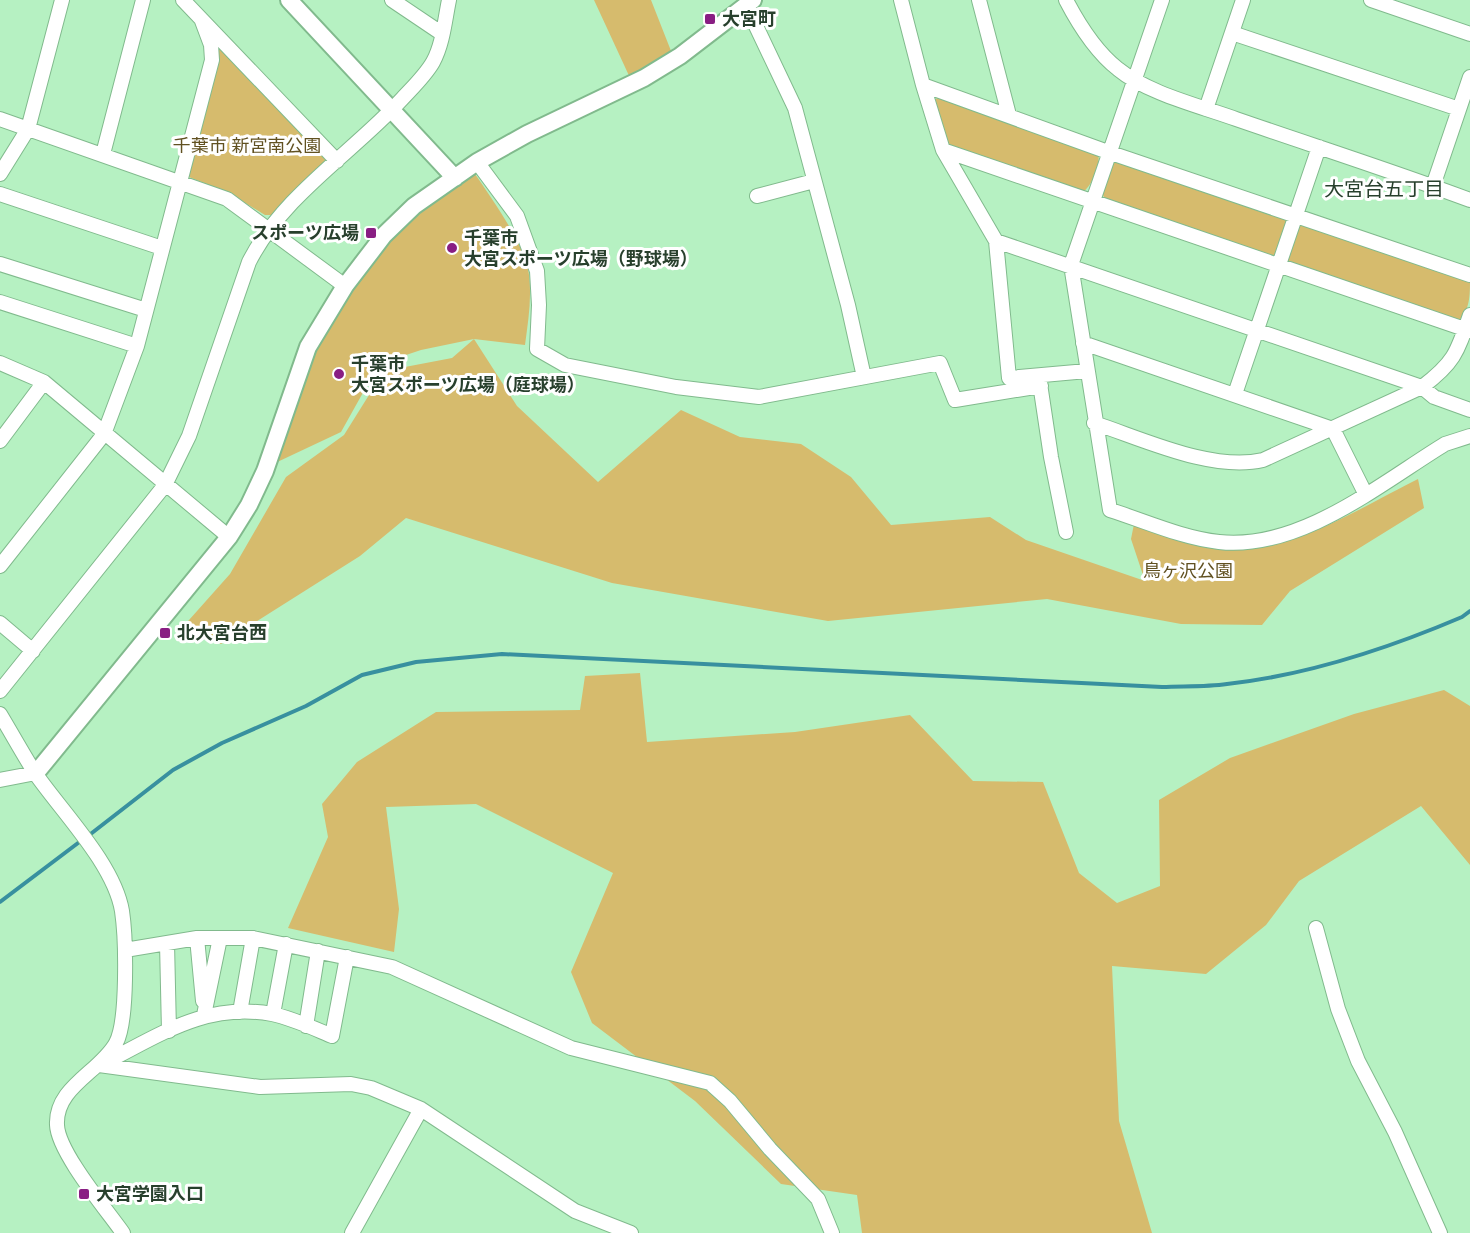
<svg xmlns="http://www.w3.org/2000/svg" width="1470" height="1233" font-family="Figtree,'Noto Sans JP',sans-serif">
  <rect width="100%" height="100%" fill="#b6f1c2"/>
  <path fill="#d6bb6d" d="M594,0H651L673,56L631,80Z
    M223,47L325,157V162L271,215H265L227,192L189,177L188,173L218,58V48Z
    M938,98L1098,153C1101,165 1092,186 1082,193L943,143L930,101Z
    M1118,161L1285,217L1288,223L1279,254L1272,258L1105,199L1102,193L1113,162Z
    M475,174C492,199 526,246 529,275C532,299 528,322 525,345L474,339L517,406L598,482L681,410L740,437L801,444L851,477L891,525L990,517L1026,540L1145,581L1131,539L1134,524C1166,532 1200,544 1232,548C1286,556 1369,503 1418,479L1424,508L1290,591L1262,625L1181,624L1047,599L828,621L612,583L406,518L360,556L221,644L181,629L230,574L286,477L344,435L384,371L452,358L474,339L421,350L379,364L341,432L273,464L299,384L329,321L399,230L414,216Z
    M1304,223L1470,280C1470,295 1470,311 1458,321L1290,263L1287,259L1298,226Z
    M640,673L647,742L795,732L910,715L973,781L1043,782L1079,873L1117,903L1160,886L1159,800L1230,758L1354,714L1444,690L1470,706V865L1421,806L1299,881L1266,925L1206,974L1112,966L1119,1121L1152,1233H862L857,1195L781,1184L695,1101L592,1023L571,972L613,873L476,804L386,807L399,909L394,952L288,928L328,837L322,804L357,762L436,712L580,710L585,676Z"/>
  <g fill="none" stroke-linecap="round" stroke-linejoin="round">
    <path stroke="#38909f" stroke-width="4" d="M88,836L173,770L222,743L306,706L362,675L416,662L502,654L1162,687C1184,686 1206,687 1227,684C1309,675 1387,649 1462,617L1470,611
      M0,902L82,840"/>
    <g stroke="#81ba8d" stroke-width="16">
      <path id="minor" d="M183,0L337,161
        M392,0L441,33
        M901,0L923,85L943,150L996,241L1009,378L1087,371
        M979,0L1009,115
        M1066,0C1079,25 1095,51 1118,69C1147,93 1200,106 1236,119C1314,146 1393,171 1470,200
        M1162,0L1071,265L1110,510C1145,521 1182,538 1219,542C1299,551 1380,484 1445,444L1470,436
        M1371,0L1470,34
        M746,5L795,108L848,305L864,377
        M1232,33L1459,109
        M923,85L1108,152L1470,275
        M1206,109L1243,0
        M0,119L227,199L345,286
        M943,150L1470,331
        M103,154L143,0
        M477,162L517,216L537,271L539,305L537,349L565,365L676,387L759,397L940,363L955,400L1041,386
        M0,174L28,129L62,0
        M1433,186L1470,77
        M0,194L162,248
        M757,196L814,181
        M996,241L1422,387L1434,397L1470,410
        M0,264L146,310
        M0,302L137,346
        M1083,343L1333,429L1365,493
        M0,363L44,382L229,537
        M1039,377L1051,457L1066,532
        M1235,394L1319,147
        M1094,423C1143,439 1212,472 1263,460L1422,387C1454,363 1457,353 1470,315
        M0,441L44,382
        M0,566L104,434L137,346L212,60L211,45L202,21
        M0,623L33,651
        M0,691L165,485L189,436L249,262C283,195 351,154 401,100C412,88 425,76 433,62C443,44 445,19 449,0
        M0,714C12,734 23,754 35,773C62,812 114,864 122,911C126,938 128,1021 116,1043C100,1072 55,1087 57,1125C58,1152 106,1209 123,1233
        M0,780L36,773
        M1316,928L1338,1009L1358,1061L1395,1132L1440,1233
        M197,938L203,1001
        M167,943L169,1031
        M125,950L197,938H253L392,967L571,1048L710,1083L730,1101L770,1149L818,1199L832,1233
        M240,1012L253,938
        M273,1014L286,944
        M204,1015L220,938
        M306,1026L318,951
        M104,1063C160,1035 206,1002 272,1014C292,1018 313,1028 332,1036L347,957
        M99,1065L260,1087L351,1084L371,1088L421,1109L575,1211L631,1233
        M352,1233L421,1109"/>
    </g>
    <g stroke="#81ba8d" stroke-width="20">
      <path id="tertiary" d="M289,0L455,178
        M36,773L229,537L249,505L265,471L308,347L345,286L384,235L414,206L477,162L527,134L644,78L680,56L753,0"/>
    </g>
    <use href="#minor" stroke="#fff" stroke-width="14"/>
    <use href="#tertiary" stroke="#fff" stroke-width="16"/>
  </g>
  <g fill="#891e83" stroke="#fff" stroke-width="2">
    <rect x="704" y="13" width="12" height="12" rx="3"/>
    <rect x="365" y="227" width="12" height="12" rx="3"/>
    <circle cx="452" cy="248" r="6"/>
    <circle cx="339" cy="374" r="6"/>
    <rect x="159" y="627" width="12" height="12" rx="3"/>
    <rect x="78" y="1188" width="12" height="12" rx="3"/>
  </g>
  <g text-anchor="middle" stroke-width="6" stroke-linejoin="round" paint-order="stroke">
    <g font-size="18" font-weight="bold" fill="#28402d" stroke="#fff" text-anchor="start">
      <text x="722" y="25">大宮町</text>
      <text x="359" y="239" text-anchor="end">スポーツ広場</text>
      <text x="464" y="244">千葉市<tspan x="464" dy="21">大宮スポーツ広場（野球場）</tspan></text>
      <text x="351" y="370">千葉市<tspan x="351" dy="21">大宮スポーツ広場（庭球場）</tspan></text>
      <text x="177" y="639">北大宮台西</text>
      <text x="96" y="1200">大宮学園入口</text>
    </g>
    <g font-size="18" fill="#615121" stroke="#fff">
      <text x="247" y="152">千葉市 新宮南公園</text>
      <text x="1188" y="577">鳥ヶ沢公園</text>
    </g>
    <g font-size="20" fill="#28402d" stroke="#fff">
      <text x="1384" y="196">大宮台五丁目</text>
    </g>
  </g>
</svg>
